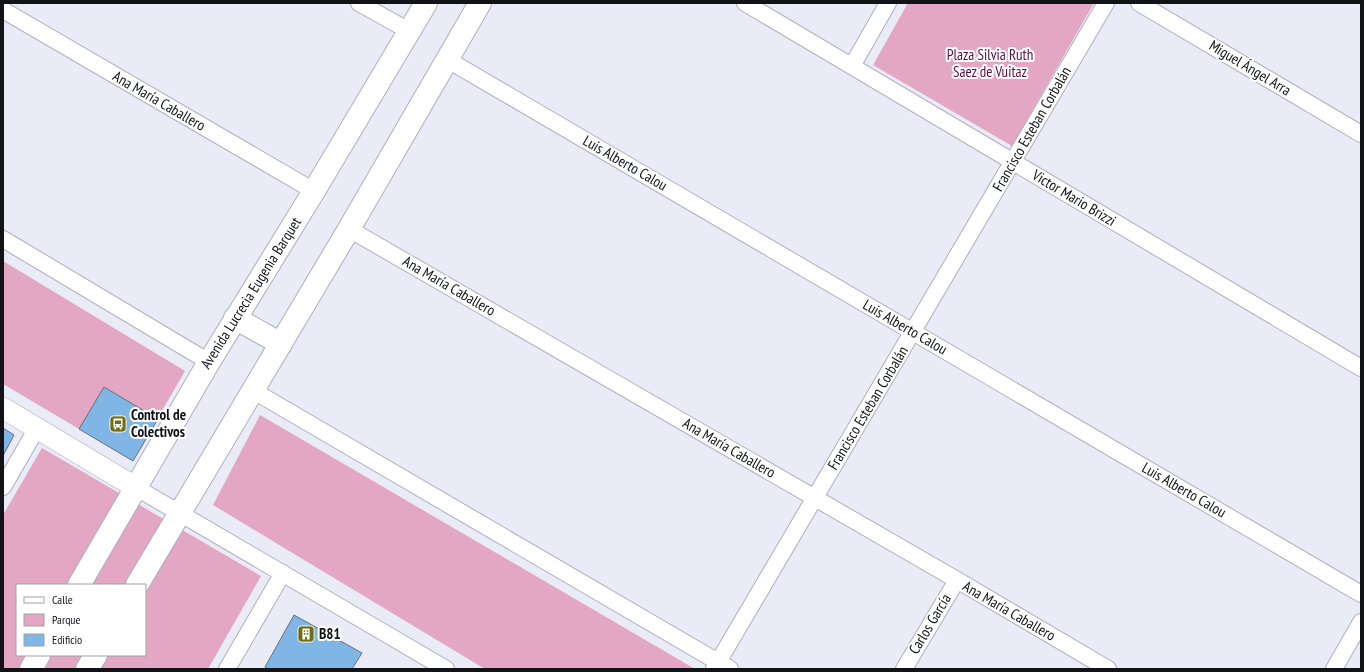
<svg xmlns="http://www.w3.org/2000/svg" width="1364" height="672" font-family="'PT Sans Narrow',sans-serif">
  <rect width="100%" height="100%" fill="#e9ebf7"/>
  <path fill="#e3a6c3" fill-rule="evenodd" d="M908,3H1094L1012,146L873,65Z
    M3,261L185,371L133,461L3,384Z
    M260,415L695,669H485L213,505Z
    M42,448L261,576L208,669H3V515ZM17,585H145V655H17Z"/>
  <path fill="#7fb6e6" stroke="#687179" d="M104,387L158,419L133,461L79,429Z
    M3,428L14,435L3,456Z
    M294,615L362,653L352,669H269L265,667Z"/>
  <g fill="none" stroke-linecap="round" stroke-linejoin="round">
    <g stroke="#adafbb" stroke-width="18">
      <path id="minor" d="M359,3L409,31
        M745,3L1361,368
        M1139,3L1361,134
        M3,10L314,191
        M448,60L1361,594
        M852,66L888,3
        M349,229L957,580L1108,669
        M3,239L209,362
        M252,390L730,669
        M3,487L37,428
        M135,487L446,669
        M227,669L283,573
        M714,669L1106,3
        M904,669L957,580
        M1334,669L1361,622"/>
    </g>
    <g stroke="#adafbb" stroke-width="22">
      <path id="tertiary" d="M3,408L135,487"/>
    </g>
    <g stroke="#adafbb" stroke-width="24">
      <path id="secondary" d="M235,318L281,344
        M79,585L209,362L314,191L426,3
        M137,585L349,229L480,3
        M31,669L39,655
        M87,669L96,655"/>
    </g>
    <use href="#minor" stroke="#fff" stroke-width="16"/>
    <use href="#tertiary" stroke="#fff" stroke-width="21"/>
    <use href="#secondary" stroke="#fff" stroke-width="22"/>
  </g>
  <defs>
    <g id="bus-square" transform="scale(0.9)"><rect x="-9" y="-9" width="18" height="18" rx="4" fill="#716e0f" stroke="#fff"/><path d="M-5-6H5V4H4V6H2V4H-2V6H-4V4H-5ZM-3.5-4V0h7V-4ZM-3.5 1.2v1.5H-2V1.2ZM2 1.2v1.5H3.5V1.2Z" fill="#fff"/></g>
    <g id="building-square" transform="scale(0.9)"><rect x="-9" y="-9" width="18" height="18" rx="4" fill="#716e0f" stroke="#fff"/><path d="M-4-6H4V6H1V3H-1V6H-4ZM-2.5-4.3h1.7v1.8h-1.7ZM.8-4.3h1.7v1.8H.8ZM-2.5-1h1.7V.8h-1.7ZM.8-1h1.7V.8H.8Z" fill="#fff"/></g>
  </defs>
  <g fill-rule="evenodd">
    <use href="#bus-square" x="118" y="424"/>
    <use href="#building-square" x="306" y="634"/>
  </g>
  <g text-anchor="middle" stroke-width="4" stroke-linejoin="round" paint-order="stroke">
    <g font-size="15" fill="#5b0d3d" stroke="#fff">
      <text x="990" y="60">Plaza Silvia Ruth<tspan x="990" dy="17">Saez de Vuitaz</tspan></text>
    </g>
    <g font-size="15" fill="#121317" stroke="#fff">
      <text transform="translate(1250 68) rotate(31)" y="5">Miguel Ángel Arra</text>
      <text transform="translate(159 101) rotate(30)" y="5">Ana María Caballero</text>
      <text transform="translate(1032 129) rotate(-60)" y="5">Francisco Esteban Corbalán</text>
      <text transform="translate(625 163) rotate(30)" y="5">Luis Alberto Calou</text>
      <text transform="translate(1074 198) rotate(31)" y="5">Victor Mario Brizzi</text>
      <text transform="translate(449 286) rotate(30)" y="5">Ana María Caballero</text>
      <text transform="translate(251 293) rotate(-58)" y="5">Avenida Lucrecia Eugenia Barquet</text>
      <text transform="translate(905 327) rotate(30)" y="5">Luis Alberto Calou</text>
      <text transform="translate(868 408) rotate(-59)" y="5">Francisco Esteban Corbalán</text>
      <text transform="translate(729 448) rotate(30)" y="5">Ana María Caballero</text>
      <text transform="translate(1184 490) rotate(30)" y="5">Luis Alberto Calou</text>
      <text transform="translate(1009 611) rotate(30)" y="5">Ana María Caballero</text>
      <text transform="translate(930 624) rotate(-59)" y="5">Carlos García</text>
    </g>
    <g font-size="15" font-weight="bold" fill="#121317" stroke="#fff" text-anchor="start">
      <text x="131" y="420">Control de<tspan x="131" dy="17">Colectivos</tspan></text>
      <text x="319" y="639">B81</text>
    </g>
  </g>
  <rect width="1364" height="672" fill="none" stroke="#121317" stroke-width="8"/>
  <rect x="16" y="584" width="130" height="72" fill="#ffffff" stroke="#a0a1a2"/>
  <rect x="24" y="597" width="20" height="6" fill="#ffffff" stroke="#a0a1a2"/>
  <text x="52" y="604" font-size="12" fill="#121317">Calle</text>
  <rect x="24" y="614" width="20" height="12" fill="#e3a6c3" stroke="#a0a1a2"/>
  <text x="52" y="624" font-size="12" fill="#121317">Parque</text>
  <rect x="24" y="634" width="20" height="12" fill="#7fb6e6" stroke="#a0a1a2"/>
  <text x="52" y="644" font-size="12" fill="#121317">Edificio</text>
</svg>
